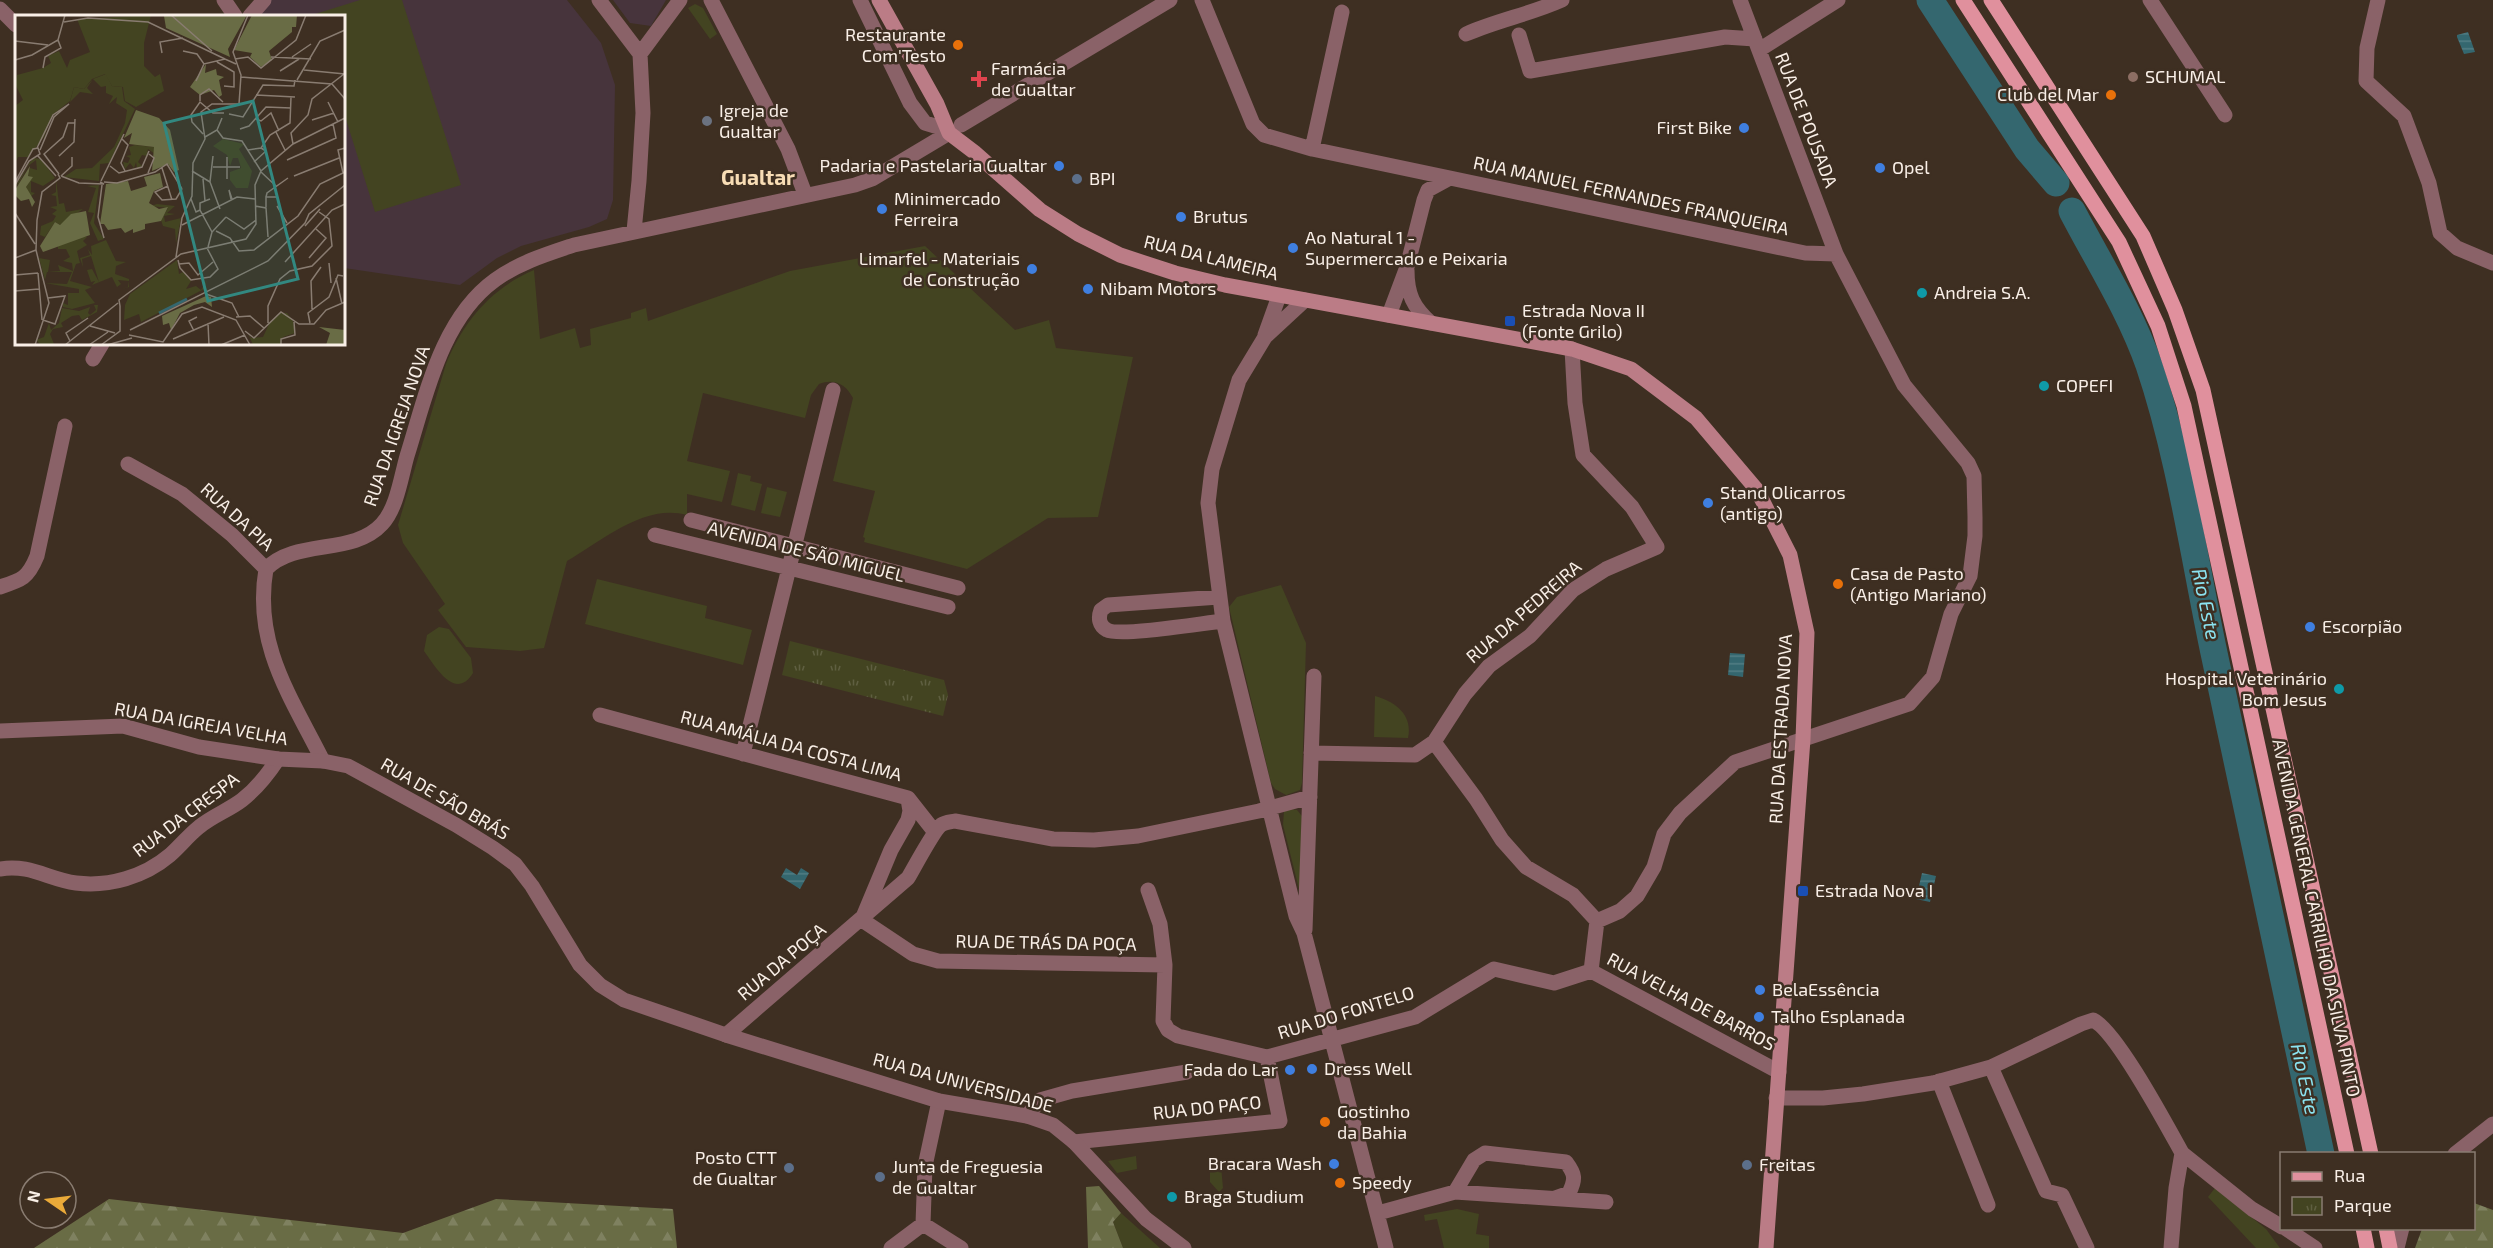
<svg xmlns="http://www.w3.org/2000/svg" width="2493" height="1248" font-family="'Exo 2',sans-serif">
  <defs>
    <pattern id="forest-firs" width="22" height="20" patternUnits="userSpaceOnUse" patternTransform="scale(1.5)"><rect width="22" height="20" fill="#696c45"/><path d="M5 1l3.5 6h-7zM16 11l3.5 6h-7z" fill="#7f8160"/></pattern>
    <pattern id="park-tufts" width="24" height="20" patternUnits="userSpaceOnUse" patternTransform="scale(1.5)"><rect width="24" height="20" fill="#434421"/><path d="M3 7l-1-3M5 7V3M7 7l1-3M15 17l-1-3M17 17v-4M19 17l1-3" fill="none" stroke="#5f5f41"/></pattern>
    <pattern id="water-rules" width="6" height="5" patternUnits="userSpaceOnUse" patternTransform="scale(1.5)"><rect width="6" height="5" fill="#34676f"/><path d="M0 2.5h6" fill="none" stroke="#527d84"/></pattern>
  </defs>
  <rect width="100%" height="100%" fill="#3e2f22"/>
  <path fill="#47343c" d="M269,0H567L601,43L615,85L613,200L607,219L589,227L521,246L497,258L460,285L344,268V16H256Z
    M613,0H666L651,26L630,23Z"/>
  <path fill="#434421" d="M360,0H402L461,185L375,212L344,113V16L312,15Z
    M695,4L703,8L717,34L710,39L688,8Z
    M925,246L1015,330L1049,320L1056,348L1133,357L1098,517L1048,518L967,569L864,542L865,538L863,537L875,491L833,481L853,398C846,384 834,378 819,384L811,395L805,418L703,393L687,461L730,471L722,502L687,494V515C645,503 601,541 567,561L544,648L520,651L466,647L438,610L445,604L403,543L398,525L446,364C463,322 491,288 534,270L540,339L575,328L580,348L591,345L590,329L631,318V313L646,308L648,321L790,271Z
    M738,473L751,476L750,481L762,484L755,511L731,505Z
    M767,487L787,492L780,517L761,513Z
    M597,579L707,606L705,618L752,630L743,665L585,624Z
    M1281,585L1306,643L1302,783L1300,790L1286,795L1275,789L1271,783L1229,607L1237,597Z
    M439,627L449,629L471,658L473,673C455,702 435,666 424,651L427,635Z
    M1375,696C1396,702 1413,715 1408,738L1374,737Z
    M1290,809L1297,810L1302,816L1300,893L1283,825L1284,811Z
    M1136,1156L1137,1169L1117,1173L1108,1161Z
    M1221,1166L1223,1188L1219,1192L1210,1182V1167Z
    M2215,1188L2266,1229L2280,1248H2256L2208,1197Z
    M1457,1209L1479,1214L1476,1234L1489,1236V1248H1444L1437,1219L1425,1221L1424,1215Z
    M1121,1213L1160,1248H1123L1113,1222Z"/>
  <path fill="url(#forest-firs)" d="M1099,1186L1121,1213L1113,1222L1123,1248H1088L1086,1187Z
    M109,1199L403,1233L496,1199L673,1209L677,1248H34Z
    M2474,1203L2493,1210V1248H2415L2422,1229L2474,1228Z"/>
  <path fill="url(#park-tufts)" d="M790,641L944,680L948,695L943,716L782,675Z"/>
  <path fill="url(#water-rules)" d="M2468,32L2475,52L2464,54L2457,37V35Z
    M1730,653L1745,654L1743,677L1728,675Z
    M786,868L797,875L801,868L809,873L800,889L781,877Z
    M1922,873L1936,876L1930,902L1916,899Z"/>
  <g fill="none" stroke-linecap="round" stroke-linejoin="round">
    <path stroke="#34676f" stroke-width="27" d="M1930,0L2027,149L2056,183
      M2072,211C2098,261 2130,311 2149,365C2180,457 2194,558 2214,653C2249,820 2285,987 2321,1154"/>
    <path stroke="#8a6268" stroke-width="15" d="M224,0L235,16
      M599,0L640,54L643,113L639,181L634,231
      M711,0L788,149L805,194
      M860,0L910,103L925,123L948,130
      M1202,0L1253,124L1264,135L1312,149
      M2150,0L2225,115
      M2378,0L2367,48L2366,81L2404,116L2429,183L2440,233L2457,248L2493,263
      M0,9L16,25
      M1342,12L1312,149L1450,178
      M250,16L264,0
      M1466,34C1498,20 1531,14 1562,0
      M1519,35L1530,71L1725,37L1755,39
      M1759,50L1838,0
      M640,54L680,0
      M961,125L1170,0
      M1407,270C1407,294 1413,307 1431,323
      M1305,300L1265,337L1239,380L1212,469L1208,503L1223,621L1296,916L1304,933L1386,1248
      M1389,315L1407,267L1424,200L1428,190L1450,178L1805,253L1836,254
      M1265,335L1279,296
      M93,359L102,344
      M128,464L182,494L232,535L266,569
      M691,520L958,588
      M655,535L948,607
      M266,569C296,538 353,556 382,524C397,508 401,477 407,456C426,396 441,319 495,280C518,263 547,254 574,245L855,185L872,179L949,133
      M266,569C253,644 291,697 323,761
      M0,587C22,580 28,578 37,556L65,426
      M1219,597L1108,605L1101,610C1098,618 1099,626 1107,630C1120,637 1203,623 1223,621
      M600,715L908,798L934,831
      M1434,742L1476,799L1502,840L1526,867L1573,895L1597,921L1591,971L1779,1072
      M1311,753L1415,755L1434,742L1465,694L1489,666L1530,636L1573,590L1606,569L1657,547L1632,507L1583,455L1575,403L1572,349
      M743,754L833,390
      M0,869C30,864 48,879 76,883C109,887 144,877 170,855C180,846 189,835 199,827C212,816 229,810 242,800C256,789 268,774 278,759
      M863,917L891,850L908,820L910,811L908,799
      M862,920L913,954L938,961L1165,965L1160,924L1148,890
      M1597,921L1620,911L1637,896L1654,867L1664,834L1680,813L1735,762L1909,704L1933,677L1951,614L1970,576L1975,536V517L1974,476L1968,463L1904,385L1836,254L1740,0
      M1305,930L1314,676
      M1165,965L1163,1021L1168,1030L1178,1036L1267,1057L1415,1017L1494,969L1554,983L1591,971
      M726,1035L908,878C914,868 934,830 941,825C945,822 950,822 955,821L1053,839L1094,840L1138,836L1259,811L1310,797
      M1991,1067L2046,1191L2062,1195L2087,1248
      M1939,1081L1988,1205
      M1776,1098H1823L1863,1094L1933,1083L1991,1067L2081,1024L2093,1020C2116,1030 2168,1128 2182,1153L2176,1188L2171,1248
      M1027,1116L1040,1100L1072,1091L1187,1072
      M1074,1142L1280,1121L1267,1057
      M2182,1153L2252,1209L2282,1227
      M2455,1154L2493,1124
      M1455,1192L1474,1160L1485,1153L1566,1162C1575,1174 1576,1179 1569,1193L1555,1198
      M1378,1213L1455,1192L1606,1202
      M923,1224L925,1166L939,1101
      M923,1224L961,1248
      M2285,1228L2315,1248
      M891,1248L923,1224
      M2397,1248L2402,1228"/>
    <path stroke="#8a6268" stroke-width="15" d="M0,731L123,726L199,747L278,759L323,761L348,766L456,825L493,848L515,864L532,886L580,965L600,985L624,1000L726,1035L939,1101L1027,1116L1053,1125L1074,1142L1146,1219L1184,1248"/>
    <path stroke="#bb7c86" stroke-width="15" d="M879,0L937,104L949,133L974,152L1040,210L1078,234L1120,255L1175,273L1225,285L1572,349L1631,369L1696,418L1757,490L1790,555L1807,633L1803,739L1766,1248"/>
    <path stroke="#e0909d" stroke-width="15" d="M1963,0L2119,242L2158,326L2184,406L2347,1154
      M1991,0L2143,236L2175,310L2203,390L2371,1154
      M2363,1228L2367,1248
      M2386,1228L2390,1248"/>
  </g>
  <g fill="#e8710a" stroke="#3e2f22" stroke-width="2">
    <circle cx="958" cy="45" r="6"/>
    <circle cx="2111" cy="95" r="6"/>
    <circle cx="1838" cy="584" r="6"/>
    <circle cx="1325" cy="1122" r="6"/>
    <circle cx="1340" cy="1183" r="6"/>
  </g>
  <circle fill="#8d6e63" stroke="#3e2f22" stroke-width="2" cx="2133" cy="77" r="6"/>
  <path fill="#e0444e" stroke="#3e2f22" stroke-width="2" d="M976 70h6v6h6v6h-6v6h-6v-6h-6v-6h6z"/>
  <circle fill="#6b7280" stroke="#3e2f22" stroke-width="2" cx="707" cy="121" r="6"/>
  <g fill="#3f7fe0" stroke="#3e2f22" stroke-width="2">
    <circle cx="1744" cy="128" r="6"/>
    <circle cx="1059" cy="166" r="6"/>
    <circle cx="1880" cy="168" r="6"/>
    <circle cx="882" cy="209" r="6"/>
    <circle cx="1181" cy="217" r="6"/>
    <circle cx="1293" cy="248" r="6"/>
    <circle cx="1032" cy="269" r="6"/>
    <circle cx="1088" cy="289" r="6"/>
    <circle cx="1708" cy="503" r="6"/>
    <circle cx="2310" cy="627" r="6"/>
    <circle cx="1760" cy="990" r="6"/>
    <circle cx="1759" cy="1017" r="6"/>
    <circle cx="1312" cy="1069" r="6"/>
    <circle cx="1290" cy="1070" r="6"/>
    <circle cx="1334" cy="1164" r="6"/>
  </g>
  <g fill="#5c6f8a" stroke="#3e2f22" stroke-width="2">
    <circle cx="1077" cy="179" r="6"/>
    <circle cx="1747" cy="1165" r="6"/>
    <circle cx="789" cy="1168" r="6"/>
    <circle cx="880" cy="1177" r="6"/>
  </g>
  <g fill="#0f9aa8" stroke="#3e2f22" stroke-width="2">
    <circle cx="1922" cy="293" r="6"/>
    <circle cx="2044" cy="386" r="6"/>
    <circle cx="2339" cy="689" r="6"/>
    <circle cx="1172" cy="1197" r="6"/>
  </g>
  <g fill="#1a4fb4" stroke="#3e2f22" stroke-width="2">
    <rect x="1504" y="315" width="12" height="12" rx="3"/>
    <rect x="1797" y="885" width="12" height="12" rx="3"/>
  </g>
  <g text-anchor="middle" stroke-width="5" stroke-linejoin="round" paint-order="stroke">
    <g font-size="18" fill="#f9efe7" stroke="#3e2f22" text-anchor="start">
      <text x="946" y="41" text-anchor="end">Restaurante<tspan x="946" dy="21">Com'Testo</tspan></text>
      <text x="991" y="75">Farmácia<tspan x="991" dy="21">de Gualtar</tspan></text>
      <text x="2145" y="83">SCHUMAL</text>
      <text x="2099" y="101" text-anchor="end">Club del Mar</text>
      <text x="719" y="117">Igreja de<tspan x="719" dy="21">Gualtar</tspan></text>
      <text x="1732" y="134" text-anchor="end">First Bike</text>
      <text x="1047" y="172" text-anchor="end">Padaria e Pastelaria Gualtar</text>
      <text x="1892" y="174">Opel</text>
      <text x="1089" y="185">BPI</text>
      <text x="894" y="205">Minimercado<tspan x="894" dy="21">Ferreira</tspan></text>
      <text x="1193" y="223">Brutus</text>
      <text x="1305" y="244">Ao Natural 1 -<tspan x="1305" dy="21">Supermercado e Peixaria</tspan></text>
      <text x="1020" y="265" text-anchor="end">Limarfel - Materiais<tspan x="1020" dy="21">de Construção</tspan></text>
      <text x="1100" y="295">Nibam Motors</text>
      <text x="1934" y="299">Andreia S.A.</text>
      <text x="1522" y="317">Estrada Nova II<tspan x="1522" dy="21">(Fonte Grilo)</tspan></text>
      <text x="2056" y="392">COPEFI</text>
      <text x="1720" y="499">Stand Olicarros<tspan x="1720" dy="21">(antigo)</tspan></text>
      <text x="1850" y="580">Casa de Pasto<tspan x="1850" dy="21">(Antigo Mariano)</tspan></text>
      <text x="2322" y="633">Escorpião</text>
      <text x="2327" y="685" text-anchor="end">Hospital Veterinário<tspan x="2327" dy="21">Bom Jesus</tspan></text>
      <text x="1815" y="897">Estrada Nova I</text>
      <text x="1772" y="996">BelaEssência</text>
      <text x="1771" y="1023">Talho Esplanada</text>
      <text x="1324" y="1075">Dress Well</text>
      <text x="1278" y="1076" text-anchor="end">Fada do Lar</text>
      <text x="1337" y="1118">Gostinho<tspan x="1337" dy="21">da Bahia</tspan></text>
      <text x="777" y="1164" text-anchor="end">Posto CTT<tspan x="777" dy="21">de Gualtar</tspan></text>
      <text x="1322" y="1170" text-anchor="end">Bracara Wash</text>
      <text x="1759" y="1171">Freitas</text>
      <text x="892" y="1173">Junta de Freguesia<tspan x="892" dy="21">de Gualtar</tspan></text>
      <text x="1352" y="1189">Speedy</text>
      <text x="1184" y="1203">Braga Studium</text>
    </g>
    <g font-size="18" fill="#f9efe7" stroke="#3e2f22">
      <text transform="translate(1806 120) rotate(69)" y="6">RUA DE POUSADA</text>
      <text transform="translate(1631 196) rotate(12)" y="6">RUA MANUEL FERNANDES FRANQUEIRA</text>
      <text transform="translate(1211 258) rotate(14)" y="6">RUA DA LAMEIRA</text>
      <text transform="translate(397 426) rotate(-71)" y="6">RUA DA IGREJA NOVA</text>
      <text transform="translate(237 517) rotate(42)" y="6">RUA DA PIA</text>
      <text transform="translate(806 552) rotate(14)" y="6">AVENIDA DE SÃO MIGUEL</text>
      <text transform="translate(1524 612) rotate(-41)" y="6">RUA DA PEDREIRA</text>
      <text transform="translate(201 724) rotate(10)" y="6">RUA DA IGREJA VELHA</text>
      <text transform="translate(1781 729) rotate(-87)" y="6">RUA DA ESTRADA NOVA</text>
      <text transform="translate(791 746) rotate(15)" y="6">RUA AMÁLIA DA COSTA LIMA</text>
      <text transform="translate(445 799) rotate(30)" y="6">RUA DE SÃO BRÁS</text>
      <text transform="translate(186 815) rotate(-37)" y="6">RUA DA CRESPA</text>
      <text transform="translate(2316 918) rotate(78)" y="6">AVENIDA GENERAL CARRILHO DA SILVA PINTO</text>
      <text transform="translate(1046 943) rotate(1)" y="6">RUA DE TRÁS DA POÇA</text>
      <text transform="translate(782 962) rotate(-40)" y="6">RUA DA POÇA</text>
      <text transform="translate(1691 1002) rotate(28)" y="6">RUA VELHA DE BARROS</text>
      <text transform="translate(1346 1013) rotate(-17)" y="6">RUA DO FONTELO</text>
      <text transform="translate(963 1083) rotate(15)" y="6">RUA DA UNIVERSIDADE</text>
      <text transform="translate(1207 1108) rotate(-6)" y="6">RUA DO PAÇO</text>
    </g>
    <g font-size="20" font-style="italic" fill="#8be3f0" stroke="#3e2f22">
      <text transform="translate(2206 604) rotate(78)" y="7">Rio Este</text>
      <text transform="translate(2305 1079) rotate(78)" y="7">Rio Este</text>
    </g>
    <g font-size="21" font-weight="bold" fill="#f8ddb5" stroke="#3e2f22">
      <text x="758" y="185">Gualtar</text>
    </g>
  </g>
  <g transform="translate(15 15)">
    <rect width="330" height="330" fill="#3e2f22"/>
    <path d="M91,59L97,71L107,72L109,86L120,94L94,148L85,149L84,166L49,162L61,154L77,153L99,132L110,108L112,95L101,88L102,82L94,89L98,81L91,78V71L86,72L78,64L72,73L78,79L65,77L55,87L59,72L69,74L78,64ZM208,124L229,129L224,134L237,156L233,173H221L215,165V157L226,153L223,143H218L215,151L212,140L198,131ZM120,130L139,132L140,139L133,134L132,141L127,140L123,147L127,151L122,153L121,147L119,153L115,148L110,154L108,147L113,148L115,143L111,141L116,140L114,132ZM19,143L26,144L40,163L28,171L16,166V177L20,178L14,183L11,172L17,162L13,161L15,153L22,155L21,145L13,151L4,168L0,172L15,147ZM41,164L44,189L49,188L51,197L68,194L45,210L40,207L30,222L25,220L26,211L38,206L41,201L37,199L42,195L35,192L42,191L41,181L36,180L41,177ZM84,170L79,208L89,224L83,226L75,208L79,198L73,197L81,173L72,171ZM142,189L160,191L152,198L160,199L149,201L150,207L166,203L161,228L160,214L148,211L146,205L153,193L136,191ZM62,222H72L68,226L72,230L62,236L65,248L61,249L55,266L77,272L70,275L80,288L57,294L48,292V288L53,290V278H64V274L30,268L52,269L57,257H32L30,265L24,243L35,245L33,257L45,256L43,250L58,256L57,248L48,246L55,242L51,234H43V229ZM91,225L101,246L111,247L101,251L100,259L114,264V272L107,274L113,272L114,266L103,265L106,269L102,272L97,262L77,270L80,266L76,267L72,255L77,254L84,267L76,241L67,244L68,252L65,243L75,240L73,234L77,240L76,231ZM162,245L164,259L168,257L176,266L171,274L181,271L186,275L192,265L189,274L126,307L124,299L109,305L110,290L115,279ZM79,290H83L82,297L67,305L64,300L57,301L46,308L48,312L38,314L35,319L39,329L26,330L21,325L29,322L34,308L36,315L44,308L47,293L64,296L75,292L73,298L75,300L81,295ZM265,298H272L278,306L280,318L268,322L266,329L238,330L233,318L236,323L248,322L255,307Z" fill="#434421"/>
    <path d="M232,0L213,34L215,42L151,13L149,1ZM237,0H282L281,12H277V17L254,36L257,45L246,52L235,42L237,38L219,35ZM191,49L190,58L201,54L202,60L209,62L204,65L207,80L204,82L199,75L185,80L175,72ZM121,95L144,103L155,115L164,155L159,157L153,149L137,156L139,132L114,129L117,118L109,123ZM15,151L13,161L18,162L11,172L20,187L17,192L14,184L6,186L0,180V175ZM145,158L148,172L139,176L134,188L144,194L153,192L146,206L130,209V214L118,218V214L110,218L106,213L93,215L89,209H85L91,169L113,166L116,176L132,171L129,162ZM71,196L75,220L28,237L25,231L40,207L45,210L56,199ZM191,281L196,282L197,292L190,287L179,290L165,298L156,315L154,308L148,310L147,301ZM304,312L330,315V330H311L315,318Z" fill="#696c45"/>
    <path d="M136,0L129,28V51L140,62L145,59L149,76L121,92L110,86L108,72L97,71L90,59L77,64L69,74L59,72L55,86L37,100L29,122L13,142H3L0,149V91L8,85L0,69L2,60L28,53L36,48L33,41L44,36L52,53L55,45L75,37L62,4Z" fill="#434421"/>
    <path fill="none" stroke="#34676f" stroke-width="3" d="M144,298L172,284"/>
    <path fill="none" stroke="#897c71" stroke-width="1.5" d="M156,0L197,36M49,7L73,3L133,7L210,44M0,26L33,30M168,36L182,39L189,49L210,44L221,49M147,38L145,27L168,23M256,42L296,44M277,42L296,29M220,44L233,42L246,53L281,25L291,0M0,45L17,40L43,25L50,0M202,47L219,57V72L209,71M28,53L30,42L46,33L43,25M289,55L330,59M265,56L284,44M226,62L317,69L330,84M282,65L305,26L330,15M181,66L189,49M241,80L280,82M185,86V80L194,74L208,87M313,87L323,107M214,99L228,102L248,70L279,71L280,65M241,104L246,106L256,98L264,116M297,105L319,98M225,114L234,111L251,92L276,93M202,115L208,123L227,126L246,156M261,117L270,135M188,119L177,107L176,100L185,87L198,98H209M190,122L202,115L207,103M107,124L113,130L106,148L110,156M278,129L276,118L293,100L297,84L329,59M22,133L38,100L54,89L39,102L25,135M233,135L246,133L255,120L275,108L276,82M23,141L41,161M44,141L59,127L60,104M198,141L195,167L205,194M212,142V164M272,145L321,123L318,109M239,147L251,136L246,133M95,151L104,158L127,152L134,136M198,152H225M147,153L157,185M177,156L195,167M246,157L261,171M133,158L139,143L134,139M328,158L323,135L330,133M44,159L29,139L48,122L53,108H60M46,161L64,168L89,169L85,167M46,161L57,151V142M279,161L324,143M188,164L190,186L195,184M86,166L109,119M0,167L18,134L23,133L25,139L14,146L0,170M89,167L102,168L140,157L152,149L167,174M87,170L83,202L89,223M153,171L140,177L147,185L161,184L167,174M251,182L252,178L273,163M176,184L181,197L185,195M216,184L214,175L217,184M190,186L185,188V195L197,217M240,191L251,193L253,222M262,191L272,208M251,192V182H261M0,198L20,229M211,202L229,214L241,205M167,210L222,182L240,184M290,211L305,194M201,216L215,223L224,236L239,235L283,201L305,169L330,157M193,232L197,217L211,202M161,242L167,203L177,181L178,148L190,124L186,97L197,89H224L226,60L218,37L233,0M0,243L21,235M294,243L311,223L301,214M163,245L165,253L176,265L195,262L203,254L192,233M270,247L317,195L330,189M314,248L316,268M164,249L174,248L183,260L198,247M23,258L27,305M0,260L23,258M321,263L327,289M0,276L24,274M191,279L217,288L224,302M105,291L104,285L166,239L231,224L241,209L240,170L246,156L278,129L330,103M297,294L296,266L306,252M221,302L235,301L249,313M28,305L40,309L50,281L33,283M193,308L194,330M253,308V291L265,264L275,256L297,251L317,231L314,204L304,197M295,308L293,298L314,282L323,260L328,261M75,311L100,318M115,315L253,246L290,208L294,199L330,170M179,316L174,306L182,302M230,316L239,323L266,297L284,309H299L311,295L330,287M114,320L148,327L167,299L187,292L221,305L235,330M158,324L209,302M55,326L51,318L73,303M266,329V324L280,320L279,307M20,330L34,288L21,235L22,205L27,177L45,163L43,159M50,330L103,288M74,330L93,317M86,330L105,316V291M92,330L117,323M206,330L230,320"/>
    <path fill="#328880" fill-opacity="0.15" stroke="#328880" stroke-width="3" d="M238,86L283,264L193,286L149,108Z"/>
    <rect width="330" height="330" fill="none" stroke="#f9efe7" stroke-width="3"/>
  </g>
  <rect x="2280" y="1152" width="195" height="78" fill="#3e2f22" stroke="#897c71" stroke-width="1.5"/>
  <rect x="2292" y="1172" width="30" height="9" fill="#e0909d" stroke="#897c71" stroke-width="1.5"/>
  <text x="2334" y="1182" font-size="18" fill="#f9efe7">Rua</text>
  <rect x="2292" y="1197" width="30" height="18" fill="url(#park-tufts)" stroke="#897c71" stroke-width="1.5"/>
  <text x="2334" y="1212" font-size="18" fill="#f9efe7">Parque</text>
  <g transform="translate(48 1200) rotate(284)"><circle r="28" fill="#3e2f22" stroke="#897c71" stroke-width="1.5"/>
  <path d="M0-4.5L10 22L0 15L-10 22Z" fill="#eaaa39"/>
  <text y="-9" font-size="16" font-weight="bold" text-anchor="middle" fill="#f9efe7">N</text>
  </g>
</svg>
